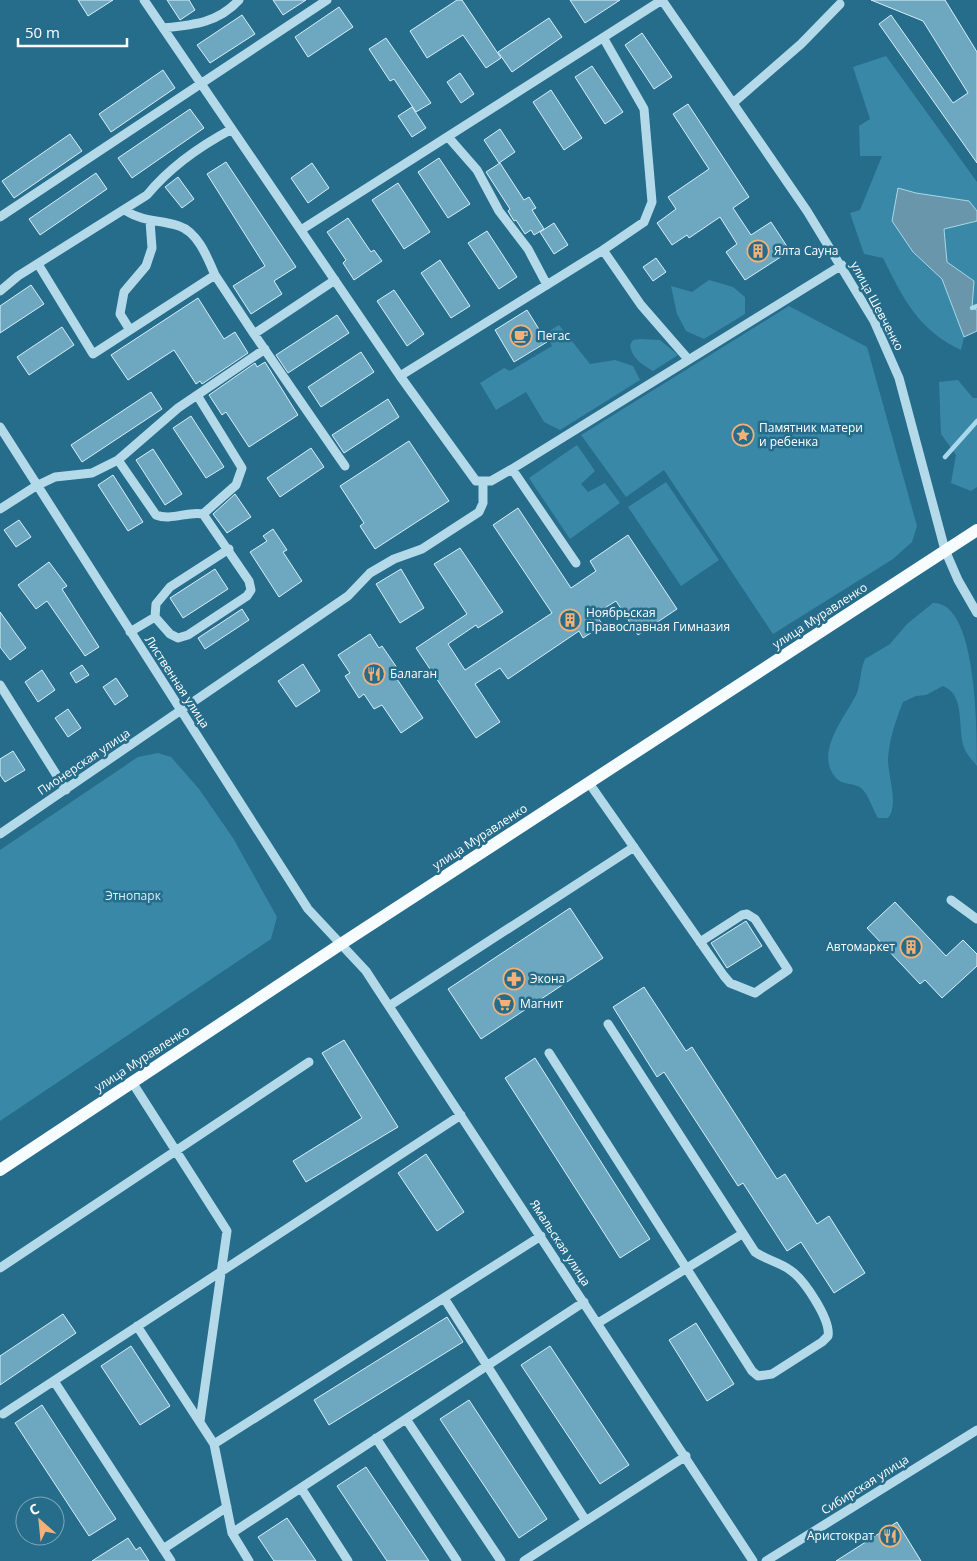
<svg xmlns="http://www.w3.org/2000/svg" width="977" height="1561" font-family="'Open Sans',sans-serif">
  <rect width="100%" height="100%" fill="#266c8b"/>
  <path fill="#3a88a8" d="M886,56L977,182V211L969,201L916,193L898,188L913,252L942,279L964,337L961,350C918,330 903,298 883,258L864,254L850,213L860,210L882,156H860L859,126L870,119L853,67Z
    M977,221V310L972,308L974,281L947,262L944,228Z
    M709,280L733,287L745,297V314L704,339L686,331L677,314L671,286L692,292Z
    M789,306L867,347L917,526L912,542L893,559L773,634L664,470L626,497L581,435Z
    M559,325L590,364L615,360L633,366L640,380L560,430L544,422L526,392L496,410L480,383L504,368L510,371L552,346L546,333Z
    M640,339L660,340L678,355L653,371C642,364 632,359 630,345L633,340Z
    M958,380L973,398H977V487L971,491L951,483L956,455L941,434L939,382Z
    M577,445L595,471L581,484L588,492L605,483L620,503L570,539L529,478Z
    M666,482L719,560L681,586L628,507Z
    M933,603C977,601 977,730 977,766C973,761 968,756 965,750C956,729 967,696 943,686L926,695L916,696L903,702C896,720 889,739 888,760C888,776 899,805 888,818H878C873,810 868,793 861,788C853,782 843,786 836,778C813,752 847,715 857,693C861,681 860,670 865,659L890,644L907,624Z
    M158,753L171,757L199,789L233,838L277,917L271,939L0,1121V850L138,757Z"/>
  <path fill="#6996ab" stroke="#a8d8eb" d="M898,188L916,193L969,201L977,211V221L944,229L947,262L974,281L972,308L977,310V331L964,337L942,279L913,252L892,221Z"/>
  <g fill="none" stroke-linecap="round" stroke-linejoin="round">
    <path stroke="#a8d8eb" stroke-width="4.5" d="M972,308L977,306
      M945,457L977,421"/>
  </g>
  <path fill="#6ea8c0" stroke="#d8eff8" d="M78,0H113L88,16Z
    M167,0H189L195,10L180,20Z
    M273,0H306L283,15Z
    M457,0H462L501,58L486,68L463,35L427,58L410,31Z
    M570,0H620L585,23Z
    M871,0H945L977,52V163L879,24L891,15L953,103L968,93L923,21Z
    M339,7L353,27L308,57L295,37Z
    M242,15L255,34L210,63L197,45Z
    M549,18L562,37L512,72L498,52Z
    M642,33L672,77L654,89L625,45Z
    M386,38L431,103L416,112L394,79L390,81L369,49Z
    M592,66L623,112L605,124L575,77Z
    M163,70L175,88L111,132L99,114Z
    M460,73L474,94L461,103L447,82Z
    M551,90L582,138L564,150L533,102Z
    M688,104L749,197L733,208L751,235L771,222L790,251L745,280L726,252L737,244L720,217L689,238L687,235L672,245L657,223L676,209L668,197L709,169L673,114Z
    M412,107L426,128L412,137L398,116Z
    M190,109L204,128L132,178L118,158Z
    M500,129L515,152L499,163L484,140Z
    M70,134L82,151L14,198L2,181Z
    M439,158L470,204L448,218L418,172Z
    M226,162L296,267L274,281L282,294L251,314L233,286L265,266L207,174Z
    M312,163L329,188L308,203L291,178Z
    M500,163L524,200L529,197L536,208L532,210L544,229L534,235L531,230L525,234L516,220L514,221L508,211L510,209L486,172Z
    M96,173L107,189L40,235L29,219Z
    M178,177L194,199L182,208L165,187Z
    M398,183L430,232L404,249L372,200Z
    M348,218L371,252L374,250L382,261L354,280L343,263L346,260L327,232Z
    M554,223L568,245L554,254L540,232Z
    M487,231L517,277L499,289L468,243Z
    M656,258L666,272L653,281L643,267Z
    M440,260L470,306L451,318L421,273Z
    M31,285L44,304L0,333V306Z
    M394,290L424,334L407,346L377,301Z
    M198,298L224,339L235,332L248,353L202,384L200,381L196,384L174,350L128,380L111,355Z
    M527,310L547,342L514,362L495,330Z
    M337,315L349,333L288,373L276,355Z
    M62,327L74,345L29,375L17,357Z
    M361,352L374,372L321,407L308,387Z
    M265,362L298,415L249,447L226,412L222,415L209,395L255,363L257,367Z
    M151,392L162,409L82,462L71,445Z
    M388,399L399,417L344,453L332,435Z
    M191,416L224,467L206,478L173,428Z
    M409,441L449,501L375,549L360,526L364,523L340,486Z
    M311,448L324,467L280,497L267,478Z
    M153,449L182,494L165,505L136,460Z
    M113,475L143,522L128,531L98,485Z
    M235,494L251,517L227,533L213,514Z
    M518,508L571,588L596,571L590,561L628,535L677,609L638,635L616,601L595,614L603,625L583,638L579,631L508,679L500,668L475,684L500,722L476,738L416,648L467,614L434,564L460,548L503,612L478,628L476,625L448,644L465,670L552,613L493,525Z
    M19,520L31,537L16,547L4,530Z
    M273,529L287,550L283,552L302,581L279,597L250,552L267,541L263,536Z
    M49,562L67,586L62,589L99,647L85,656L47,601L36,609L18,585Z
    M215,569L228,589L183,618L170,598Z
    M401,569L424,608L400,623L376,584Z
    M242,609L249,620L205,649L198,638Z
    M0,612L26,648L10,660L0,647Z
    M370,634L379,648L382,646L402,675L397,679L423,718L401,733L382,705L374,709L364,694L359,698L345,676L350,673L338,655Z
    M303,664L320,691L296,707L278,681Z
    M82,665L89,675L76,683L70,673Z
    M42,670L55,690L38,702L25,682Z
    M116,678L128,696L115,705L103,687Z
    M68,709L81,728L68,737L55,718Z
    M13,751L25,770L5,782L0,775V759Z
    M895,902L946,956L963,940L977,954V966L942,998L925,980L920,984L867,928Z
    M570,908L603,958L481,1039L448,989Z
    M746,921L762,946L727,968L711,943Z
    M644,987L686,1051L692,1047L777,1179L785,1174L817,1224L829,1216L865,1273L834,1293L801,1242L787,1251L743,1183L738,1186L664,1072L657,1077L613,1007Z
    M344,1040L398,1127L306,1182L293,1161L362,1118L322,1053Z
    M535,1058L650,1239L620,1258L505,1078Z
    M426,1154L464,1212L437,1231L398,1173Z
    M63,1314L76,1333L0,1385V1356Z
    M447,1317L463,1342L329,1425L314,1400Z
    M696,1323L734,1384L707,1401L669,1340Z
    M131,1346L170,1406L140,1425L101,1366Z
    M550,1346L629,1465L600,1484L521,1365Z
    M469,1400L547,1519L519,1538L440,1419Z
    M42,1405L116,1519L89,1536L15,1423Z
    M366,1467L429,1561H387L337,1486Z
    M287,1518L316,1561H274L258,1537Z
    M897,1522L921,1561H836Z
    M128,1538L136,1550L140,1547L149,1561H92Z"/>
  <g fill="none" stroke-linecap="round" stroke-linejoin="round">
    <path stroke="#b4daea" stroke-width="9" d="M144,0L400,376L476,481H491L512,469L842,265
      M662,0L807,211L874,321L899,378L945,550L958,580L977,613
      M163,28C193,25 218,23 239,0
      M604,39L644,109L652,202L644,222L603,250L641,305L688,359
      M733,103L801,44L840,4
      M449,138L477,170L499,211L528,249L547,285
      M124,210C146,223 157,219 179,226C198,232 208,259 215,275
      M0,217L327,0
      M301,230L662,0
      M38,264L93,354L215,275L254,334
      M335,280L254,334L345,466
      M0,291L18,276L147,195C170,167 200,146 232,129
      M130,330L120,314L124,292L146,266L152,248L150,221
      M400,376L603,250
      M197,395L242,468L236,485L203,514
      M0,427L308,909L366,971L377,988L753,1561
      M118,460L178,408L265,349
      M512,469L576,563
      M0,509L36,486L55,477L92,473L118,460L156,515C171,521 188,511 203,514L249,581L251,590L247,596L188,635L178,638L170,634L155,617
      M130,632L155,617L156,604L170,587L229,549
      M0,685L66,790
      M589,783L724,976L730,983L755,993L788,970L755,919L747,914L742,915L700,942
      M0,834L348,596L370,573L394,559L422,549L479,512L483,503V483
      M951,900L977,919
      M389,1006L634,847
      M549,1053L752,1371L758,1376L772,1374L822,1342L828,1336C831,1320 804,1279 790,1270C780,1262 766,1260 755,1252L608,1024
      M132,1082L227,1231L200,1421
      M0,1268L309,1062
      M444,1298L586,1521
      M598,1323L742,1234
      M137,1326L214,1444L232,1533L584,1302
      M54,1381L171,1561
      M3,1414L461,1115
      M406,1419L501,1561
      M376,1438L457,1561
      M214,1444L541,1236
      M301,1488L348,1561
      M232,1533L249,1561
      M163,1549L227,1507
      M524,1561L686,1456
      M766,1561L977,1430"/>
    <path stroke="#f7fcfe" stroke-width="12" d="M0,1170L341,944L977,530"/>
  </g>
  <defs>
    <g id="building-ring" transform="scale(1.125)"><circle r="9.5" fill="#266c8b" stroke="#f3b078" stroke-width="1.5"/><path d="M-4-6H4V6H1V3H-1V6H-4ZM-2.5-4.3h1.7v1.8h-1.7ZM.8-4.3h1.7v1.8H.8ZM-2.5-1h1.7V.8h-1.7ZM.8-1h1.7V.8H.8Z" fill="#f3b078"/></g>
    <g id="cafe-ring" transform="scale(1.125)"><circle r="9.5" fill="#266c8b" stroke="#f3b078" stroke-width="1.5"/><path d="M-5.5-4.5H6V0H3Q3 3.5 0 3.5H-2.5Q-5.5 3.5-5.5 0ZM3-3.2v2h1.7v-2ZM-6 4.5H4V6H-6Z" fill="#f3b078"/></g>
    <g id="sight-ring" transform="scale(1.125)"><circle r="9.5" fill="#266c8b" stroke="#f3b078" stroke-width="1.5"/><path d="M0-6L1.8-2.2L6-1.7L2.9 1.2L3.7 5.4L0 3.3L-3.7 5.4L-2.9 1.2L-6-1.7L-1.8-2.2Z" fill="#f3b078"/></g>
    <g id="restaurant-ring" transform="scale(1.125)"><circle r="9.5" fill="#266c8b" stroke="#f3b078" stroke-width="1.5"/><path d="M-5-6h1v4h1v-4h1v4h1v-4h1v5L-1.5 .5V6h-2V.5L-5-1ZM5-6V6H3V1.5H1.5Q1.5-4 5-6Z" fill="#f3b078"/></g>
    <g id="pharmacy-ring" transform="scale(1.125)"><circle r="9.5" fill="#266c8b" stroke="#f3b078" stroke-width="1.5"/><path d="M-2-6h4v4h4v4h-4v4h-4v-4h-4v-4h4Z" fill="#f3b078"/></g>
    <g id="supermarket-ring" transform="scale(1.125)"><circle r="9.5" fill="#266c8b" stroke="#f3b078" stroke-width="1.5"/><path d="M-6-5.5h2.5l.6 2H6L4.5 2H-2.5L-4.4-4H-6ZM-1.5 3.2a1.3 1.3 0 1 0 .1 0ZM3 3.2a1.3 1.3 0 1 0 .1 0Z" fill="#f3b078"/></g>
  </defs>
  <g fill-rule="evenodd">
    <use href="#building-ring" x="758" y="251"/>
    <use href="#cafe-ring" x="521" y="336"/>
    <use href="#sight-ring" x="743" y="435"/>
    <use href="#building-ring" x="570" y="620"/>
    <use href="#restaurant-ring" x="374" y="674"/>
    <use href="#building-ring" x="911" y="947"/>
    <use href="#pharmacy-ring" x="514" y="979"/>
    <use href="#supermarket-ring" x="504" y="1004"/>
    <use href="#restaurant-ring" x="890" y="1536"/>
  </g>
  <g text-anchor="middle" stroke-width="5" stroke-linejoin="round" paint-order="stroke">
    <g font-size="12" fill="#fff" stroke="#266c8b" text-anchor="start">
      <text x="774" y="255">Ялта Сауна</text>
      <text x="537" y="340">Пегас</text>
      <text x="759" y="432">Памятник матери<tspan x="759" dy="14">и ребенка</tspan></text>
      <text x="586" y="617">Ноябрьская<tspan x="586" dy="14">Православная Гимназия</tspan></text>
      <text x="390" y="678">Балаган</text>
      <text x="895" y="951" text-anchor="end">Автомаркет</text>
      <text x="530" y="983">Экона</text>
      <text x="520" y="1008">Магнит</text>
      <text x="874" y="1540" text-anchor="end">Аристократ</text>
    </g>
    <g font-size="12" fill="#fff" stroke="#266c8b">
      <text transform="translate(877 306) rotate(62)" y="4">улица Шевченко</text>
      <text transform="translate(820 616) rotate(-33)" y="4">улица Муравленко</text>
      <text transform="translate(177 682) rotate(57)" y="4">Лиственная улица</text>
      <text transform="translate(84 762) rotate(-34)" y="4">Пионерская улица</text>
      <text transform="translate(480 837) rotate(-33)" y="4">улица Муравленко</text>
      <text transform="translate(142 1059) rotate(-33)" y="4">улица Муравленко</text>
      <text transform="translate(560 1243) rotate(57)" y="4">Ямальская улица</text>
      <text transform="translate(865 1485) rotate(-32)" y="4">Сибирская улица</text>
    </g>
    <g font-size="12" fill="#d8eff8" stroke="#266c8b">
      <text x="133" y="900">Этнопарк</text>
    </g>
  </g>
  <g transform="translate(40 1521) rotate(333)"><circle r="24" fill="#266c8b" stroke="#7da7b9"/>
  <path d="M0-4L9 19L0 12L-9 19Z" fill="#f3b078"/>
  <text y="-8" font-size="14" font-weight="bold" text-anchor="middle" fill="#ffffff">С</text>
  </g>
  <path d="M18 38v8h109v-8" fill="none" stroke="#ffffff" stroke-width="2.5"/>
  <text x="25" y="38" font-size="15" fill="#ffffff" stroke="#266c8b" stroke-width="4" paint-order="stroke">50 m</text>
</svg>
